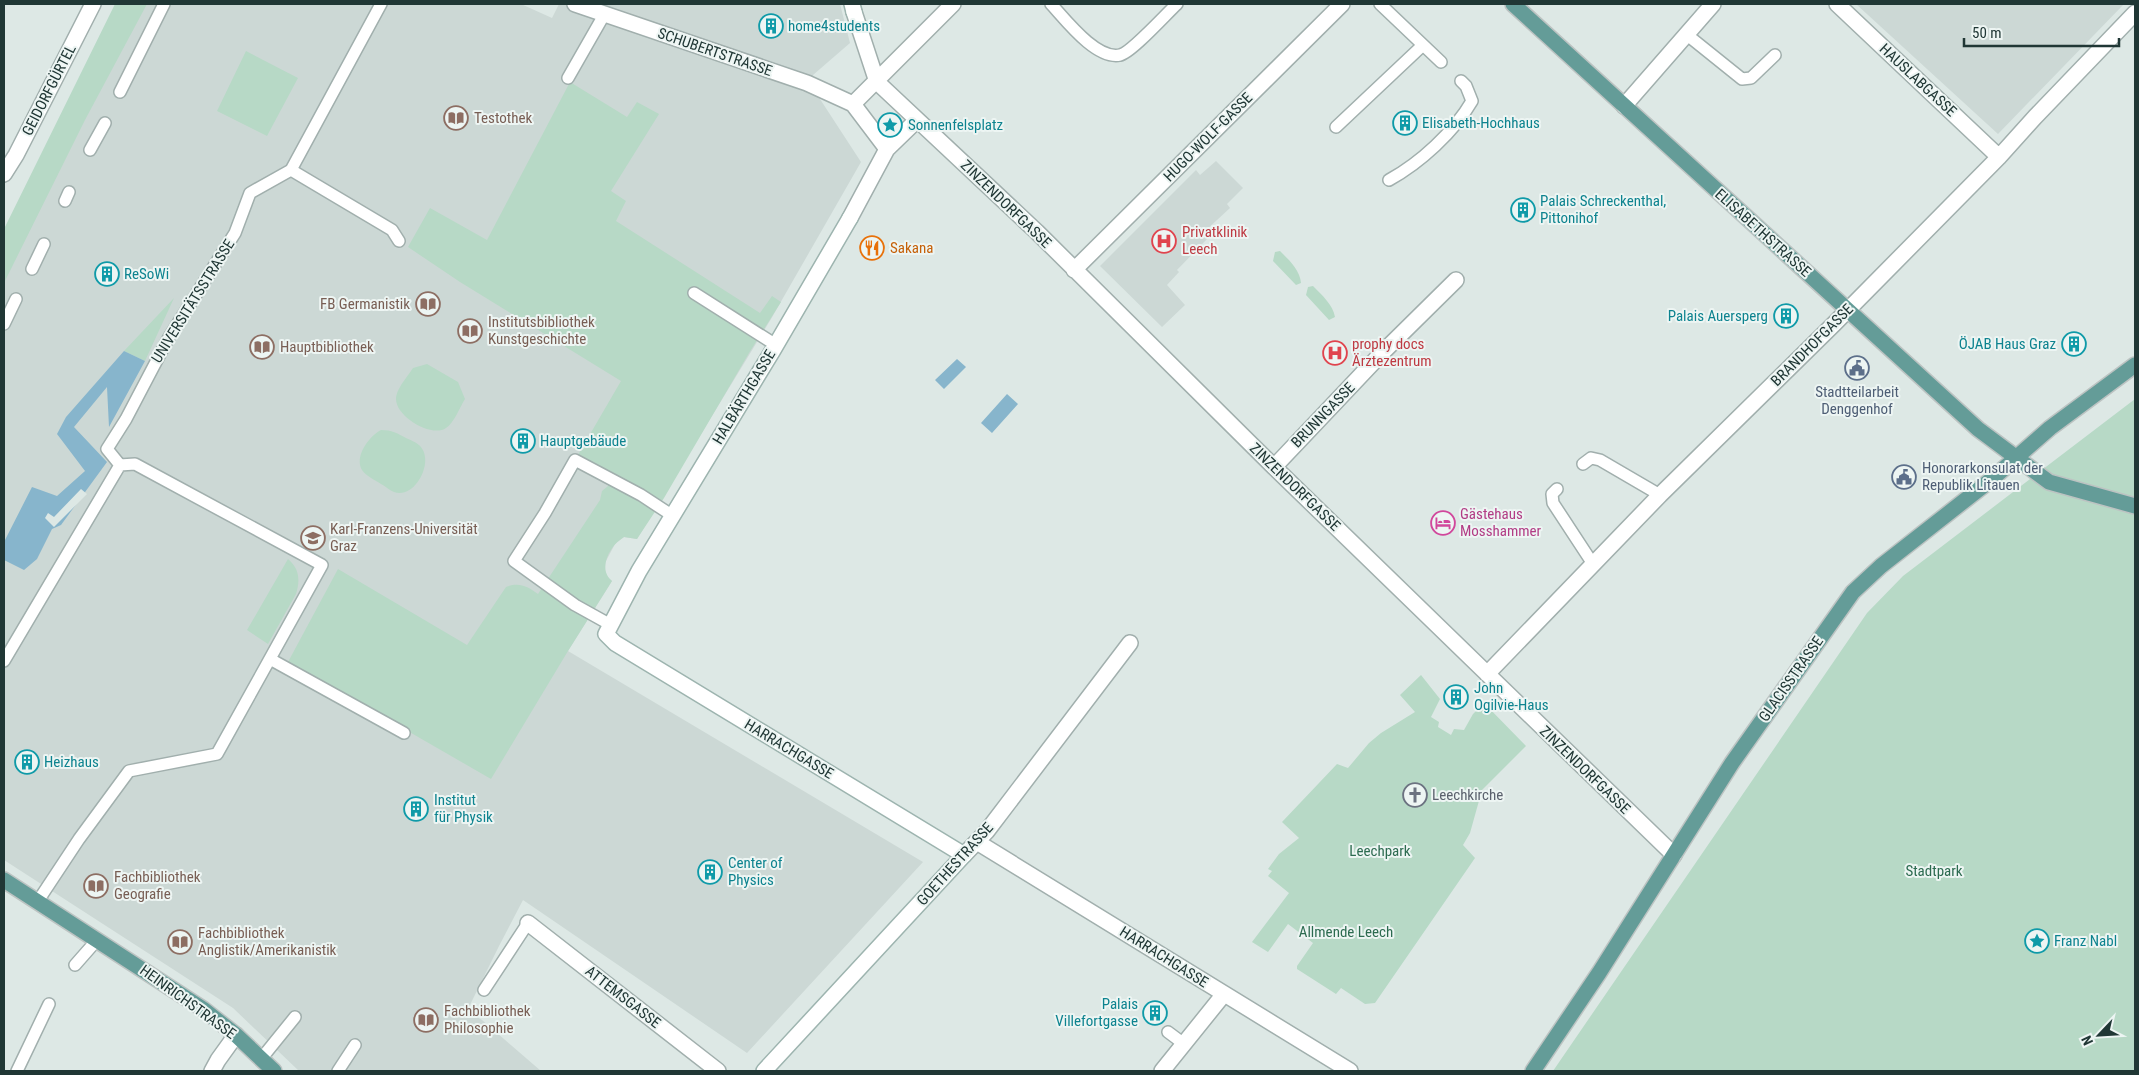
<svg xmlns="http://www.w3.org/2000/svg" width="2139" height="1075" font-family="'Roboto Condensed',sans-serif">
  <rect width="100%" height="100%" fill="#dde8e5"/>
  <path fill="#ccd8d5" d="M131,4H521L552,18L559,4H840L850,43L813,75L818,96L861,162L771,319L637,539L624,537L615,544L606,561L604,568L607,576L612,581L568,651L923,862L747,1053L523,900L499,946L467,1011L482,1020L541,1071H299L233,1008L4,860V269Z
    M1856,4H2124L1998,134Z
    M1216,161L1243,188L1227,204L1230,208L1204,232L1209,237L1177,270L1179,272L1167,285L1185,305L1162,327L1100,266L1196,170L1200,175Z"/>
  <path fill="#b7d9c6" d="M115,4H147L85,120L4,283V229Z
    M246,51L298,78L267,136L217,111Z
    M570,82L627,117L637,102L659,114L611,191L626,201L616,221L760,313L772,296L781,302L749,353L664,498L637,539L624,537C610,545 597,569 612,581L568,651L491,779L288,662L338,569L467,645L506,587C519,582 527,586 538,594L600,500L602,491L608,486L612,480L575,460L621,381L460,282L408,247L430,208L487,240Z
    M1280,251C1289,260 1300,270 1301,283L1296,285L1273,261L1275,252Z
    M1313,286C1322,295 1333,305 1335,317L1329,320L1306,295L1308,287Z
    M174,298L145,361L124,351Z
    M427,364L458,382L465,399C460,407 454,423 446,428C432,438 396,417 396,399C396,389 408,376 413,368Z
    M2135,399V1071H1553L1867,613L1903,576Z
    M381,430C392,430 397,433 406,438C410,440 416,442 419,445C436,460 415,500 394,492C389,490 385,486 381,484C375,480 366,476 362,470C354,457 369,436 381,430Z
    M288,559C300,569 300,581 296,594L268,644L247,630Z
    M1421,675L1440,699L1431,717L1439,722L1438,727L1451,735L1454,729L1464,730L1473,714L1484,703L1526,746L1482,790L1470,833L1463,845L1475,858L1375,1003L1365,1004L1341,988L1336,994L1297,969V966L1313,943L1288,924L1268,952L1252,942L1289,893L1268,876L1272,871L1268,869L1279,854L1299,838L1282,822L1337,764L1348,768L1369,743L1381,733L1415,712L1400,695Z"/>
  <path fill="#87b5cc" d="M124,351L145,361L109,427L107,387L74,427L107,462L61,525L52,529L37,559L24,570L4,560V542L32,487L57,496L85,471L57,434L66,417Z
    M957,359L966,367L944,389L935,380Z
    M1007,394L1018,404L992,433L981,423Z"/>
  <path fill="#dde8e5" d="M81,489L87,494L54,527L45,518L48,513L54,517Z"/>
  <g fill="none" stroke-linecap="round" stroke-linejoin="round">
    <g stroke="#a1afad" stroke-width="14">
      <path id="lane" d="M1051,4C1065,19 1096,60 1120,55C1131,53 1167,13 1177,4
        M1380,4L1441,62
        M1686,34L1742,79L1751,78L1775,55
        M568,78L604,15
        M120,92L164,4
        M1336,127L1423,45
        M90,150L105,123
        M291,170L392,230L399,241
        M1389,180C1420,163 1454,132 1472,101L1466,86L1461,81
        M65,201L69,192
        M32,269L44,244
        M694,293L776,345
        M4,324L16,299
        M1583,464L1591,458L1600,460L1660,495
        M1557,489L1552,494L1553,503L1593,564
        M611,625L575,605L514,561L545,513L575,460L641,495L673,516
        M270,659L404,733
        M4,661L120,465L107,449L126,419L168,339L235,233L250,193L291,170L381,4
        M38,901L79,839L129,771L217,754L322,565L135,464L120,465
        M75,965L97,940
        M484,990L528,923
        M1168,1032L1184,1044
        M261,1059L295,1017
        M17,1071L49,1004
        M338,1071L355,1045"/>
    </g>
    <g stroke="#a1afad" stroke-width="18">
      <path id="street" d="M575,4L807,83L853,104L887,149
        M1837,4L1999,157
        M854,12L877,82L1037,232L1274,467L1674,855
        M853,104L953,4
        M1624,106L1713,4
        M4,174L16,155L93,4
        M850,218L887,149L917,120
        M1074,270L1342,4
        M1274,467L1382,353L1456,280
        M1487,674L1660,495L1835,323L1999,157L2035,117L2135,13
        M977,842L1350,1071
        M964,855L987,831L1130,643
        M528,923L718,1071
        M212,1071L218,1060L236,1035
        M1162,1071L1224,994"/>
    </g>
    <g stroke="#9db4af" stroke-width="18">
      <path id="secondary" d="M852,4L854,12
        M764,1071L964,855L615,643L606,634L639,571L773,350L850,218"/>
    </g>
    <g stroke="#bcc3c2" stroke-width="18">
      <path id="primary" d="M1513,4L1978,429L2049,482L2135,506
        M4,880L203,1009L236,1035L274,1071
        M1533,1071L1599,973L1732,763L1853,592L1881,566L1992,479L2050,428L2135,365"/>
    </g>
    <use href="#lane" stroke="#fff" stroke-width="11"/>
    <use href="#street" stroke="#fff" stroke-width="15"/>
    <use href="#secondary" stroke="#fff" stroke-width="15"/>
    <use href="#primary" stroke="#649c98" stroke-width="15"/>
  </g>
  <defs>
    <g id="building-ring" transform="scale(1.25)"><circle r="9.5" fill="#edf5f3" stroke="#0f9aa8" stroke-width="1.5"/><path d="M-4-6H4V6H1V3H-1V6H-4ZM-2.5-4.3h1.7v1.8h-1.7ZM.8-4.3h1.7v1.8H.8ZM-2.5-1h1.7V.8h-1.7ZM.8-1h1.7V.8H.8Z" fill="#0f9aa8"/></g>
    <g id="library-ring" transform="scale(1.25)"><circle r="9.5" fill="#edf5f3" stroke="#8d6e63" stroke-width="1.5"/><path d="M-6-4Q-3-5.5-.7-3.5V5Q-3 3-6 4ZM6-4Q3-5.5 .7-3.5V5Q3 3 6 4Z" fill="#8d6e63"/></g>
    <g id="sight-ring" transform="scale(1.25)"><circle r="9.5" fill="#edf5f3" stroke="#0f9aa8" stroke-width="1.5"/><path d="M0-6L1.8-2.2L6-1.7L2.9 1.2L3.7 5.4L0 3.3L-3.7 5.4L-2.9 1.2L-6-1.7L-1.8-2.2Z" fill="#0f9aa8"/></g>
    <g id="hospital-ring" transform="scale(1.25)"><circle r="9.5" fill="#edf5f3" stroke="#e0444e" stroke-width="1.5"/><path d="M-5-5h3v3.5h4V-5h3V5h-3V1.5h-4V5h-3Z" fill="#e0444e"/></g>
    <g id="restaurant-ring" transform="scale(1.25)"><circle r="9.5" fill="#edf5f3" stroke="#e8710a" stroke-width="1.5"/><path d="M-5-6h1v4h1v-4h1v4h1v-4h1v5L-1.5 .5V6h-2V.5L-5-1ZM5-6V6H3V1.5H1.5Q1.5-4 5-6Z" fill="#e8710a"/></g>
    <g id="civic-ring" transform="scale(1.25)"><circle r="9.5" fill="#edf5f3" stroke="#5c6f8a" stroke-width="1.5"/><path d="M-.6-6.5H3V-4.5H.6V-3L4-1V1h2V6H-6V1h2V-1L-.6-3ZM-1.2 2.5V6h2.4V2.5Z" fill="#5c6f8a"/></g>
    <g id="hotel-ring" transform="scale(1.25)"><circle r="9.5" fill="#edf5f3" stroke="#d1479c" stroke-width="1.5"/><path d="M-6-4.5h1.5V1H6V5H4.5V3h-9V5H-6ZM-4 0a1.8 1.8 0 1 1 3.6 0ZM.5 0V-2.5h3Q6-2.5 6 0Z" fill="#d1479c"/></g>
    <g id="university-ring" transform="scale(1.25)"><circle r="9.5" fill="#edf5f3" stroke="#8d6e63" stroke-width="1.5"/><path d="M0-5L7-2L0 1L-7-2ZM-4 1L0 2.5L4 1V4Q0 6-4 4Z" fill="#8d6e63"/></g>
    <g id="church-ring" transform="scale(1.25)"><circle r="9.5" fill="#edf5f3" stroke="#6b7280" stroke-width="1.5"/><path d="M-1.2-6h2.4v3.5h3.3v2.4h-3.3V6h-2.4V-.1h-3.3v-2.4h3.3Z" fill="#6b7280"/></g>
  </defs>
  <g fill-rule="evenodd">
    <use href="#building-ring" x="771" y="26"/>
    <use href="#library-ring" x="456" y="118"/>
    <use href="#building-ring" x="1405" y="123"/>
    <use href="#sight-ring" x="890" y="125"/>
    <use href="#building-ring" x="1523" y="210"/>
    <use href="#hospital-ring" x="1164" y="241"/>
    <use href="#restaurant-ring" x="872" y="248"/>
    <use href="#building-ring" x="107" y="274"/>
    <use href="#library-ring" x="428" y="304"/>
    <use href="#building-ring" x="1786" y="316"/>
    <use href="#library-ring" x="470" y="331"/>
    <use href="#building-ring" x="2074" y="344"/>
    <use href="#library-ring" x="262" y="347"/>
    <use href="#hospital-ring" x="1335" y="353"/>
    <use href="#civic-ring" x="1857" y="368"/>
    <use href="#building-ring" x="523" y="441"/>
    <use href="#civic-ring" x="1904" y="477"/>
    <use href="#hotel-ring" x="1443" y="523"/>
    <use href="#university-ring" x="313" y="538"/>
    <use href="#building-ring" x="1456" y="697"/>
    <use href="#building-ring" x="27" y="762"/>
    <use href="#church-ring" x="1415" y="795"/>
    <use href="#building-ring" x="416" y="809"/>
    <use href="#building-ring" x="710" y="872"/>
    <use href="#library-ring" x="96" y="886"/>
    <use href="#sight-ring" x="2037" y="941"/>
    <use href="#library-ring" x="180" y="942"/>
    <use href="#building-ring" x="1155" y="1013"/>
    <use href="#library-ring" x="426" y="1020"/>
  </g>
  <g text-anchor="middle" stroke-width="4" stroke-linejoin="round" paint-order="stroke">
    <g font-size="15" fill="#0d838f" stroke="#edf5f3" text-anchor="start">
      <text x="788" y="31">home4students</text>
      <text x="1422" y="128">Elisabeth-Hochhaus</text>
      <text x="908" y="130">Sonnenfelsplatz</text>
      <text x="1540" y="206">Palais Schreckenthal,<tspan x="1540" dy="17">Pittonihof</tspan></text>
      <text x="124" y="279">ReSoWi</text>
      <text x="1768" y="321" text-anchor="end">Palais Auersperg</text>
      <text x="2056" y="349" text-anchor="end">ÖJAB Haus Graz</text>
      <text x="540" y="446">Hauptgebäude</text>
      <text x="1474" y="693">John<tspan x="1474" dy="17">Ogilvie-Haus</tspan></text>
      <text x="44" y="767">Heizhaus</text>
      <text x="434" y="805">Institut<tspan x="434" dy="17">für Physik</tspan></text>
      <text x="728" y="868">Center of<tspan x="728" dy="17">Physics</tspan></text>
      <text x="2054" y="946">Franz Nabl</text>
      <text x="1138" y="1009" text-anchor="end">Palais<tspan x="1138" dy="17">Villefortgasse</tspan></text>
    </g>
    <g font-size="15" fill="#203735" stroke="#edf5f3">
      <text transform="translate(715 52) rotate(19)" y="5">SCHUBERTSTRASSE</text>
      <text transform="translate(1918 80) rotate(43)" y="5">HAUSLABGASSE</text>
      <text transform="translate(49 90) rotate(-63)" y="5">GEIDORFGÜRTEL</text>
      <text transform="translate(1208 137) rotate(-45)" y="5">HUGO-WOLF-GASSE</text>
      <text transform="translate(1006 204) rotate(44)" y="5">ZINZENDORFGASSE</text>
      <text transform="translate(1763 233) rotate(42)" y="5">ELISABETHSTRASSE</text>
      <text transform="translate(193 301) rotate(-58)" y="5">UNIVERSITÄTSSTRASSE</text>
      <text transform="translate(1812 345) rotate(-45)" y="5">BRANDHOFGASSE</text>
      <text transform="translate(744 397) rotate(-59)" y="5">HALBÄRTHGASSE</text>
      <text transform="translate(1323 415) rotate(-46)" y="5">BRUNNGASSE</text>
      <text transform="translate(1295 487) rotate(44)" y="5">ZINZENDORFGASSE</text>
      <text transform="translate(1791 679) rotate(-55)" y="5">GLACISSTRASSE</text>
      <text transform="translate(789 749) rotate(31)" y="5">HARRACHGASSE</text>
      <text transform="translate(1585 770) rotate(44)" y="5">ZINZENDORFGASSE</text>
      <text transform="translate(955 864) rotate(-48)" y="5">GOETHESTRASSE</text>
      <text transform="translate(1164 957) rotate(32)" y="5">HARRACHGASSE</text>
      <text transform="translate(623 997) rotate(38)" y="5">ATTEMSGASSE</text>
      <text transform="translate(188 1002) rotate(36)" y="5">HEINRICHSTRASSE</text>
    </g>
    <g font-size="15" fill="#785e54" stroke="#edf5f3" text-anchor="start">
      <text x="474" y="123">Testothek</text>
      <text x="410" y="309" text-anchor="end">FB Germanistik</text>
      <text x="488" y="327">Institutsbibliothek<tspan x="488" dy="17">Kunstgeschichte</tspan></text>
      <text x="280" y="352">Hauptbibliothek</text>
      <text x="330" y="534">Karl-Franzens-Universität<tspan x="330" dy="17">Graz</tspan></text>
      <text x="114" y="882">Fachbibliothek<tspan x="114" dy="17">Geografie</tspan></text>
      <text x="198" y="938">Fachbibliothek<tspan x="198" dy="17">Anglistik/Amerikanistik</tspan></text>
      <text x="444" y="1016">Fachbibliothek<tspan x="444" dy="17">Philosophie</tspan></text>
    </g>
    <g font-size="15" fill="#be3a42" stroke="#edf5f3" text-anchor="start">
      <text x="1182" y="237">Privatklinik<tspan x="1182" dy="17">Leech</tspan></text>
      <text x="1352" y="349">prophy docs<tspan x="1352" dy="17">Ärztezentrum</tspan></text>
    </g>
    <g font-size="15" fill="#c56008" stroke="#edf5f3" text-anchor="start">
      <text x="890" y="253">Sakana</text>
    </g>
    <g font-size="15" fill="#4e5e75" stroke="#edf5f3">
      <text x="1857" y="397">Stadtteilarbeit<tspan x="1857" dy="17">Denggenhof</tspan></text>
      <text x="1922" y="473" text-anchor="start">Honorarkonsulat der<tspan x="1922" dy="17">Republik Litauen</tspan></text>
    </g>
    <g font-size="15" fill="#b23c85" stroke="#edf5f3" text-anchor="start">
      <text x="1460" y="519">Gästehaus<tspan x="1460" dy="17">Mosshammer</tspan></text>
    </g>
    <g font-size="15" fill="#5b616d" stroke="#edf5f3" text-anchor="start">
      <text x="1432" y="800">Leechkirche</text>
    </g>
    <g font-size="15" fill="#2c6b50" stroke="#edf5f3">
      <text x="1380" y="856">Leechpark</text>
      <text x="1934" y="876">Stadtpark</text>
      <text x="1346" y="937">Allmende Leech</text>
    </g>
  </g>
  <rect width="2139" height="1075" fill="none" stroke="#203735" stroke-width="10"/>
  <g transform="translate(2099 1035) rotate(245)" stroke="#edf5f3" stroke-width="4" paint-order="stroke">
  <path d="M0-4L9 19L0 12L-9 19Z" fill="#203735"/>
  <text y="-8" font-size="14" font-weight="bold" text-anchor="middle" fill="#203735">N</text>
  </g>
  <path d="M1964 38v8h155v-8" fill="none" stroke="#203735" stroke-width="2.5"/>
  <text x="1972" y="38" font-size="15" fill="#203735" stroke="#edf5f3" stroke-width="4" paint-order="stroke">50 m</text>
</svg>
